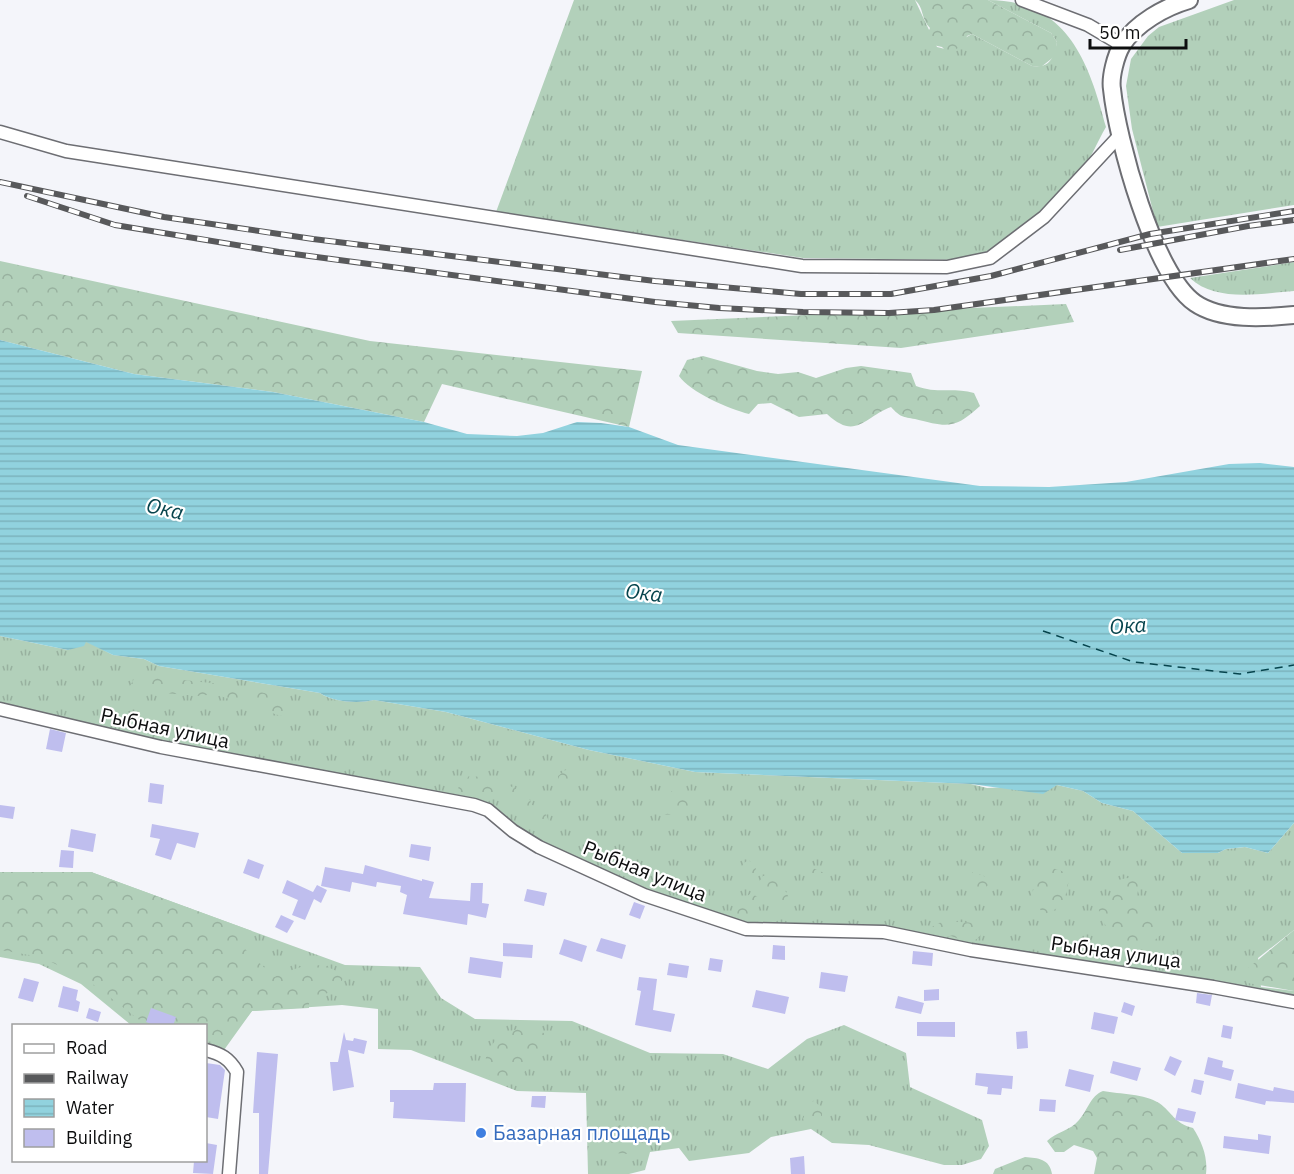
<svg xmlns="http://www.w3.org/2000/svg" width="1294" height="1174" font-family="'IBM Plex Sans',sans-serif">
  <defs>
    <pattern id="grass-tufts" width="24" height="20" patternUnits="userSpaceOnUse" patternTransform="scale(1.5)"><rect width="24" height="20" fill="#b2d0ba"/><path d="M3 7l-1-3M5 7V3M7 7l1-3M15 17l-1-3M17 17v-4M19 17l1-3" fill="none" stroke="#98b19f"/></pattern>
    <pattern id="forest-crowns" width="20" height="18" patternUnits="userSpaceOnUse" patternTransform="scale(1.5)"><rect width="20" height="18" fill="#b2d0ba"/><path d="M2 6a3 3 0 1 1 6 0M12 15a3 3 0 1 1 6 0" fill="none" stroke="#98b19f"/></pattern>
    <pattern id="water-rules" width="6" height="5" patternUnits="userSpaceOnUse" patternTransform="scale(1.5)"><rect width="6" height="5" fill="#91d2de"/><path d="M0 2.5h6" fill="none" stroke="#7cb3bd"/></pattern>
  </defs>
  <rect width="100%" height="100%" fill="#f4f5fa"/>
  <path fill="url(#grass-tufts)" d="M574,0H915L937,47L945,49L972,34L1032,66C1050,69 1054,57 1057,42L1051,33L988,0C1067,0 1089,62 1106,127C1097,142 1090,162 1078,175C1050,209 1009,244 968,260L803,258L496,212Z
    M1234,0H1294V205L1157,227L1132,129L1126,86L1131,59L1148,36L1159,27Z
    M1294,262V291C1262,293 1216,303 1190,278Z
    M0,636L68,650L86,641L113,655L144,659L159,666L320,693C333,702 358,704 374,700L446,712L589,750L695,772L971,784L987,788L1057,785L1083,791L1102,803L1133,811L1182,853H1218L1226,849L1245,847L1268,853L1294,823V930L1258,958L1261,987L1294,991V1007L1212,989L887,936L772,935L524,845L487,814L0,712Z
    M0,872H91L345,965L420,967L441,998L475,1019L572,1021L650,1053L723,1054L768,1069L807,1039L844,1025L906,1053L910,1087L982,1120L989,1146L981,1159L962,1165H944L869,1145L832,1143L811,1129L771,1137L749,1153L689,1161L679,1148L650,1152L645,1170L629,1174H588L586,1093L517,1091L411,1050L378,1049V1009L342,1005L252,1011L219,1057L206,1055V1026L131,1025L81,984L39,964L0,957Z"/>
  <path fill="url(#forest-crowns)" d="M915,0H988L1051,33L1057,42L1055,56L1041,67L1032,66L972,34L967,36L964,45L948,53L942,47L933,45L926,37L930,28C921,20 924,7 915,0Z
    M0,261L370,341L642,371L629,427L442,384L424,422L273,392L134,374L0,340Z
    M1066,304L1074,322L901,348L678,333L671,321Z
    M703,356L757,371L778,374L798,372L816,378L846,368L861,366L911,373L916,386C936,394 954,387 974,393L980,406C954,430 947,427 915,419C903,417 900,417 891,407C864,417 856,441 827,414L799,417L771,403L758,404L749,414C729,409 690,392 679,376L687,360Z
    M140,676C174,680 269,684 291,706L290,711L281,716L214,694L200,696L139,691L130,686L135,677Z
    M141,713L146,715L151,729L158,736L157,740L134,736V720Z
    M578,768L583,778V783L564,791L560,789L558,776L567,769Z
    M469,776L496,778L528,796L532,805L543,809L550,823L549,829L545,831L535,827L503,797L477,792L463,796L458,788Z
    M670,791L691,799V804C683,813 670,818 658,812C657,804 663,795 670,791Z
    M742 868a7 7 0 1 1 14 0a7 7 0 1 1-14 0Z
    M1047,866L1070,874C1066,894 1066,909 1043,914L1031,894Z
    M813,868L824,873L829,882L824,886L820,881L806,876V872Z
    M0,872H91L252,931L244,948L274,977C301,966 318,957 344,976L338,989L309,1000V1008L252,1011L226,1044L206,1041V1026L146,1025L86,979L41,957L0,950Z
    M973,872L986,877L989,884L980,894L962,889L961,883Z
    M768,875C776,879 787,890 789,899L782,905L773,902L769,892L760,888L759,882L763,876Z
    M1127,878L1134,880L1139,885L1136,901L1144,919L1161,926L1163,933C1157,938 1144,950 1137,951C1127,954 1097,919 1099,910C1100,902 1107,901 1111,896C1114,893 1115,885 1118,880Z
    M751,893L761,899V905L755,911L771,921L768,926L753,929L733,915L732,910Z
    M943,921L977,923L982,928L980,937L970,943L951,936L938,939L931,935L930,928Z
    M1294,930V991L1248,983L1247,969Z
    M532,1025L545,1034C546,1045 538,1053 532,1062C504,1106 465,1070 498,1038C505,1031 523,1028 532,1025Z
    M1103,1091C1120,1094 1145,1094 1159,1103C1173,1113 1174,1123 1193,1128C1202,1142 1208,1157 1206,1174H1094L1097,1158L1093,1151L1074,1145L1064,1152H1055L1047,1141C1056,1132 1070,1131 1079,1120C1088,1110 1090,1096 1103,1091Z
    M814,1101L822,1108V1118L819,1125L807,1123L803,1119L810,1102Z
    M613,1121L626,1129L647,1130L654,1137L652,1142L627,1154L615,1153L603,1136L607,1124Z
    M1025,1157C1038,1158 1050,1159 1052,1174H993L995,1169Z"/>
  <path fill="url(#water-rules)" d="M0,340L134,374L273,392L424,422L467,434L517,436L543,433L577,422L601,423L629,427L678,445L980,486L1049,487L1126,482L1229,464L1260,463L1294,467V823L1268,853L1245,847L1226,849L1218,853H1182L1133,811L1102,803L1083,791L1057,785L1043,794L971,784L695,772L589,750L446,712L374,700C358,704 333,702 320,693L159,666L144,659L113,655L86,642L84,646L68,650L0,636Z"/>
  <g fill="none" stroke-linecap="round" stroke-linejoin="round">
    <path stroke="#06444d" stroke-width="1.5" stroke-dasharray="8 6" stroke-linecap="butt" d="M1043,631L1134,662L1240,674L1294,665"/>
  </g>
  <path fill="#bfbeee" d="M50,729L66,733L62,752L46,749Z
    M150,783L164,785L162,804L148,802Z
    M0,805L15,807L13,819L0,817Z
    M152,824L199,833L195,848L177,843L171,860L155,855L160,839L150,837Z
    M71,829L96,834L93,852L68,847Z
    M411,844L431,847L429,861L409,857Z
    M61,850L74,851L73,868L59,867Z
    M248,859L264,865L259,879L243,873Z
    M365,865L422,881V879L434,882L429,898L470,901L471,883H483L482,903L489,904L486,918L468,914L467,925L403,914L407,895L400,892L401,886L377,882L376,887L352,882L350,892L321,886L325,867L363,874Z
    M287,880L313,892L317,885L327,890L321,903L314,899L305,920L292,915L298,900L282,893Z
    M527,889L547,893L544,906L524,901Z
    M634,902L645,906L640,919L629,915Z
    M281,915L294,921L287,933L275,927Z
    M601,938L626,945L622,959L596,951Z
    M564,939L587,946L582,962L559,954Z
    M503,943L533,945L532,958L503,956Z
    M773,945L785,946V960L772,959Z
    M913,951L933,953L932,966L912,964Z
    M470,957L503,962L501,978L468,973Z
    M710,958L723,960L721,972L708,970Z
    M669,963L689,966L687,978L667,975Z
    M821,972L848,976L845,992L819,988Z
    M639,977L657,979L653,1010L675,1014L671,1032L635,1025L641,991L637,990Z
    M24,978L39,982L33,1002L18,998Z
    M63,986L78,990L76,1000L80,1002L78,1012L58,1007Z
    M939,989V1000L924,1001V990Z
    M756,990L789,997L785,1014L752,1007Z
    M1197,993L1212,995L1210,1006L1196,1003Z
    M898,996L924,1003L921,1014L895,1008Z
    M1124,1002L1135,1006L1132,1016L1121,1012Z
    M89,1008L101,1012L98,1022L86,1018Z
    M151,1008L176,1017L173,1026H156L146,1022Z
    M1094,1012L1118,1017L1114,1034L1091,1029Z
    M917,1022H955V1037L917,1036Z
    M1223,1025L1233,1027L1231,1039L1221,1037Z
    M1027,1031L1028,1048L1017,1049L1016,1032Z
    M344,1032L346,1040L353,1041L354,1038L367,1041L364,1054L348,1050L354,1087L333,1091L330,1062H338Z
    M257,1052L278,1054L268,1174H259V1113H253Z
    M1170,1056L1182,1061L1175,1076L1164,1070Z
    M1208,1057L1223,1061L1222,1067L1234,1070L1231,1081L1204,1074Z
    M1113,1061L1141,1068L1137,1081L1110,1073Z
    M206,1063L220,1065L225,1070L218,1119L206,1117Z
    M1069,1069L1094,1075L1090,1092L1065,1086Z
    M976,1073L1013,1076L1012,1089L1002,1088L1001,1095L987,1094L988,1087L975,1085Z
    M1194,1079L1204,1081L1201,1095L1191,1092Z
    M434,1083H466L465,1122L393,1118L394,1102H390V1090H433Z
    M1238,1083L1273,1091L1274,1087L1294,1091V1103L1266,1101L1265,1105L1235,1098Z
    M532,1096H546L545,1108L531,1107Z
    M1040,1099L1056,1100L1055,1112L1039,1111Z
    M1178,1108L1196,1112L1193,1123L1175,1120Z
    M1258,1134L1271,1136L1269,1154L1223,1148L1224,1136L1258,1140Z
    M206,1143L217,1145L213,1174L193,1173L194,1161H206Z
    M804,1156L805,1174H791L790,1158Z"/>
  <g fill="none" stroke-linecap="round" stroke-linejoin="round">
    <g stroke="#6d6e73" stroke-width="15">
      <path id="minor" d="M1022,0L1088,25L1122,45
        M0,132L66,151L802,266L947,267L990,258L1044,217L1121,134
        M0,709L161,747L474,805L488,810L513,831L539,847L644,895L746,929L884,932L971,950L1213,987L1294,1002
        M206,1050C221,1054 229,1058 237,1072L229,1174"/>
    </g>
    <g stroke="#6d6e73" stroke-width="20">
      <path id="major" d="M1189,0C1165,7 1136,23 1122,45C1116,55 1110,77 1112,89C1117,139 1154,275 1195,303C1221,321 1265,318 1294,315"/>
    </g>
    <use href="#minor" stroke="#fff" stroke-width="12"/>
    <use href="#major" stroke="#fff" stroke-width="16"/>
    <g stroke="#58595b" stroke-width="6">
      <path id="rail" d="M0,182L164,217L313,239L655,281L801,294H891L991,276L1150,234L1294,211
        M27,196L115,225L279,252L655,302L719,308L803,312L889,313L934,310L1294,259
        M1120,250L1248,226L1294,220"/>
    </g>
    <use href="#rail" stroke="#fff" stroke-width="4" stroke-dasharray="11" stroke-linecap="butt"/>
  </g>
  <circle fill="#3f7fe0" stroke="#fff" stroke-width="2" cx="481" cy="1133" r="6"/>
  <g text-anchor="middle" stroke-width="4.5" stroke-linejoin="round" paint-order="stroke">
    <g font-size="20" fill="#0d0e0f" stroke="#fff">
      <text transform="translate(165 728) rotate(12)" y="7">Рыбная улица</text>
      <text transform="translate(645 871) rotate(22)" y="7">Рыбная улица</text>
      <text transform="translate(1116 952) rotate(8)" y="7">Рыбная улица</text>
    </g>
    <g font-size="20" fill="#366cbe" stroke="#fff" text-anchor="start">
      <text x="493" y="1140">Базарная площадь</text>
    </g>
    <g font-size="21" font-style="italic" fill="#06444d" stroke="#fff">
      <text transform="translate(165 509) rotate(13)" y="7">Ока</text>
      <text transform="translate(644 593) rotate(7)" y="7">Ока</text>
      <text transform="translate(1128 626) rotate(-4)" y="7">Ока</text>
    </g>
  </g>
  <rect x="12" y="1024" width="195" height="138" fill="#ffffff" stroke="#9e9f9f" stroke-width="1.5"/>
  <rect x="24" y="1044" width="30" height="9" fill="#ffffff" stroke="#9e9f9f" stroke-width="1.5"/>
  <text x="66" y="1054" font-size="18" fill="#0d0e0f">Road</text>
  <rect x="24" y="1074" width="30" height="9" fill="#58595b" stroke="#9e9f9f" stroke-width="1.5"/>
  <text x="66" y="1084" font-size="18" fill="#0d0e0f">Railway</text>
  <rect x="24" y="1099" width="30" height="18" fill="url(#water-rules)" stroke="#9e9f9f" stroke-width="1.5"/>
  <text x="66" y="1114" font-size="18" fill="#0d0e0f">Water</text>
  <rect x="24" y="1129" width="30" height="18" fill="#bfbeee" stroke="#9e9f9f" stroke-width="1.5"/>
  <text x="66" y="1144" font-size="18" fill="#0d0e0f">Building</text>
  <path d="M1090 39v9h96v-9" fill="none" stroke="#0d0e0f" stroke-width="3"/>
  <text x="1099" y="39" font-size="18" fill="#0d0e0f" stroke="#ffffff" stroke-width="4.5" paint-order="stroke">50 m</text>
</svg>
